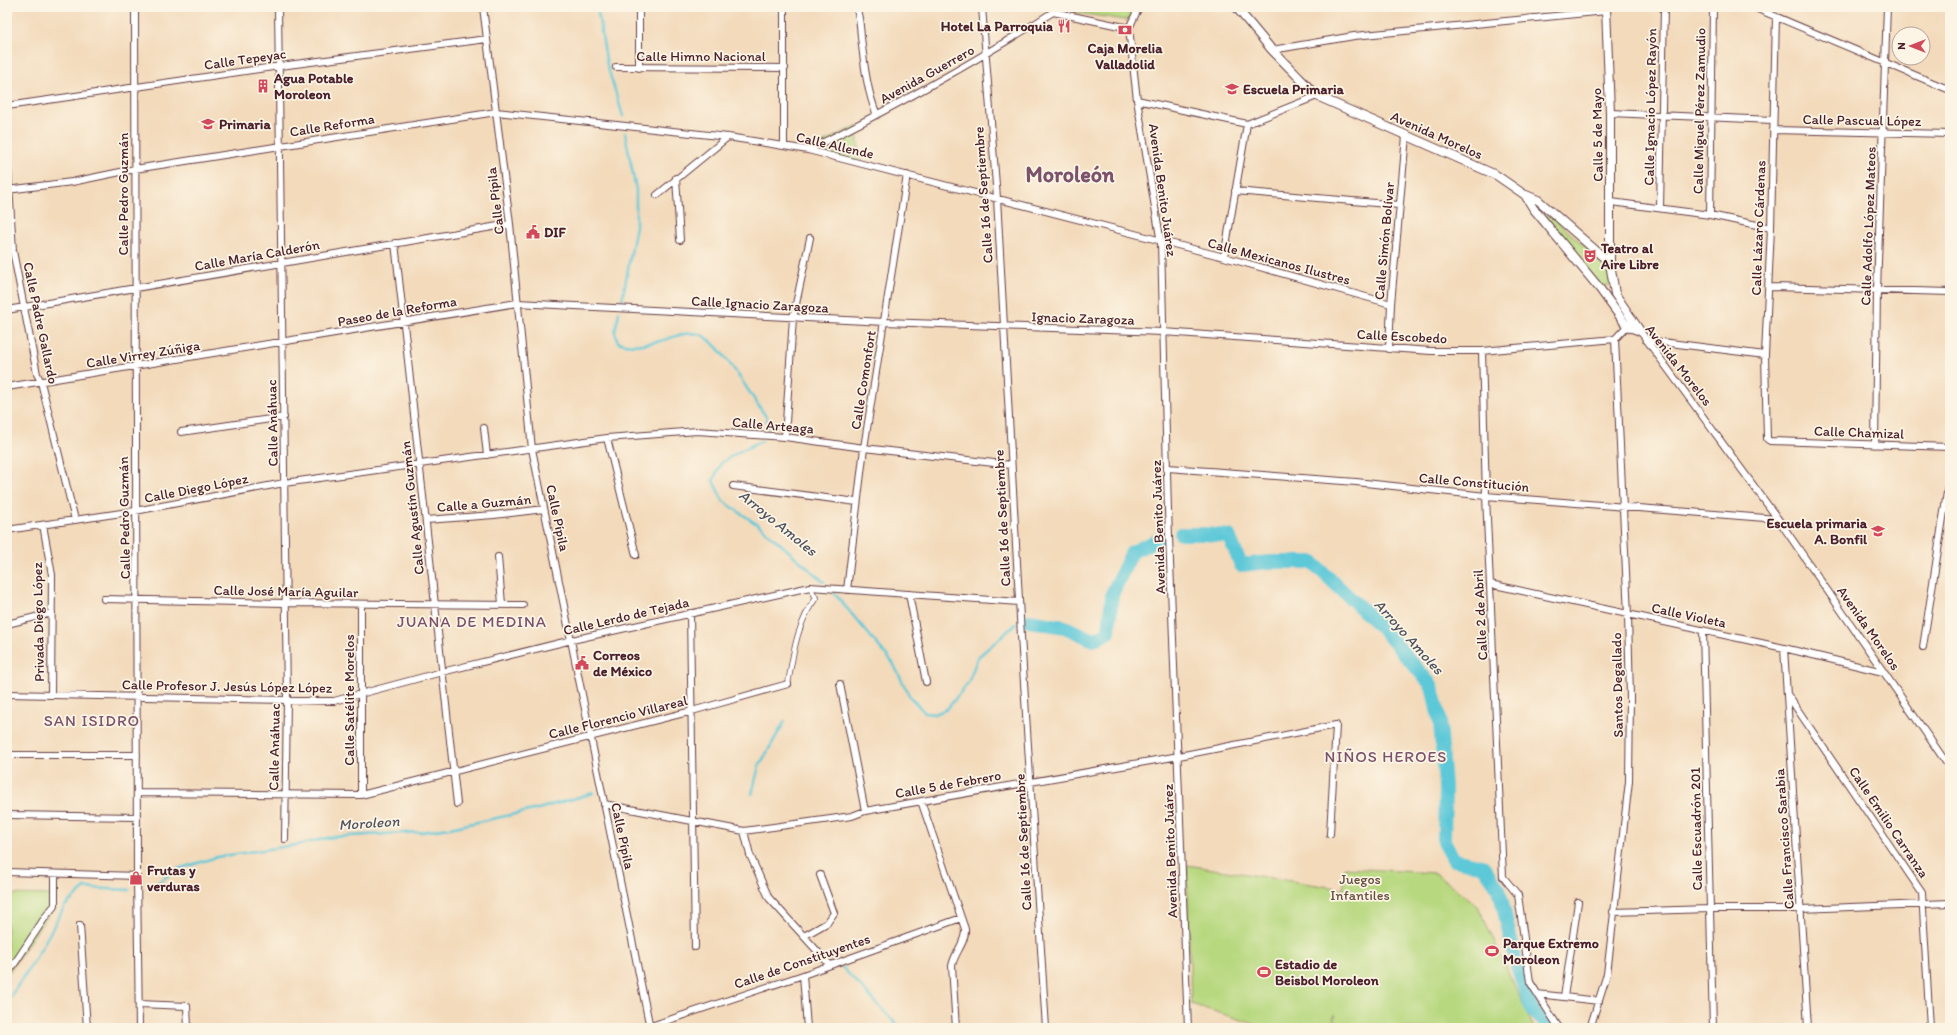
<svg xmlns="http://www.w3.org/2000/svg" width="1957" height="1035" font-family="Itim,sans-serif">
  <rect width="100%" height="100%" fill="#fcf5e5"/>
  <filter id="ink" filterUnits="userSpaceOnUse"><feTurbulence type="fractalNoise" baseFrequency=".025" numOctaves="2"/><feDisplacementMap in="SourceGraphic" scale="8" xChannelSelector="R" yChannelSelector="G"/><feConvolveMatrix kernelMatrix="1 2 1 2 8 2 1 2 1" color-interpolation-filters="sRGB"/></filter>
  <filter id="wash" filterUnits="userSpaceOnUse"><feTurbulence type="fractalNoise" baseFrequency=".012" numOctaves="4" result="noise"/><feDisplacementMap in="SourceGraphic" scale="16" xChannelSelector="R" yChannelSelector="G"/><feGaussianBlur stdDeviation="0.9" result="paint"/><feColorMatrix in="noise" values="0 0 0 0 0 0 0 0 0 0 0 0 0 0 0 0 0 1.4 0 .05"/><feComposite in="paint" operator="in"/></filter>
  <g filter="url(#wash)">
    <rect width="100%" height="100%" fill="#f3dabb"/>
    <path fill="#b7d87f" stroke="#807c55" d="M1061,7H1136L1131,18L1125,20L1065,11Z
      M856,126L861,163L808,150Z
      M1537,203L1603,263L1611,277L1610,285L1600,287Z
      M1187,865L1343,889L1345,868L1435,873L1478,906L1534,1028H1335V1014L1330,1028H1267L1191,1004Z
      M7,894L55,895V905L7,975Z"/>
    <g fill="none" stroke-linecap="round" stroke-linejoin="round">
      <path stroke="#5dc8d8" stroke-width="2.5" d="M597,7L607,65L623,116
        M622,301L636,226V190L625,133
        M619,312L615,332L618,342C631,347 646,344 660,341C672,338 686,331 699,334C717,338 749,392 760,408L767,418L768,428
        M762,441L740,451L721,463L713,481L723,501L761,527L824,582
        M834,593L893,663L910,697L925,713L935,714L947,709L968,683L978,657L1016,624
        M752,794L759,766L785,721
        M151,887L178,869L217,857L302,844L332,837L421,832L450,828L538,809L593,793
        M841,966L900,1028
        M7,1002L34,961L65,906L85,888L129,890"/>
      <path stroke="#5dc8d8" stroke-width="14" d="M1181,534H1204L1229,536L1241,565L1269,562H1312L1381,627L1432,686L1440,722L1445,786L1444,842L1454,860L1483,866L1499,889L1517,966L1532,1010L1551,1028
        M1029,621L1065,627L1093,640L1109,632L1112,594L1132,552L1162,538"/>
    </g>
  </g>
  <g filter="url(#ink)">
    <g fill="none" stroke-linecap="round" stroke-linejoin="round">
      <g stroke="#633b41" stroke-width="6">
        <path id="pedestrian" d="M788,684C793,654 797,623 816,598L810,587"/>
      </g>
      <g stroke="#633b41" stroke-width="8">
        <path id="minor" d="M135,7L137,876L139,1028
          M278,7L287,699L285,839
          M483,7L510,224L532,449L650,1028
          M856,7C860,17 860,26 861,37C864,63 867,92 877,115
          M982,7L997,198L1021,636L1046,1028
          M1753,7L1950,90
          M1053,12L1129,28
          M1776,17L1771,228L1765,355L1767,439L1770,441L1950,447
          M1129,28L1137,100L1161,243L1168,510L1188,1028
          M1129,28L1139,7
          M1272,50L1354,36L1606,11
          M616,67L785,68
          M639,68V7
          M1137,100L1247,124L1317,96
          M7,106L280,66L487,39
          M1610,113L1773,120
          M1773,130L1950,134
          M784,145V7
          M808,150C892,108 974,63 1053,12
          M7,151L13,251L37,374L41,382L75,520
          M676,178L680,240
          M7,190L72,182L135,169L496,112L728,137L808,150L1224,257L1391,304
          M1235,191L1399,205
          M657,195L728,137
          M1611,202L1710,215L1771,228
          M1660,208L1664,7
          M1710,215L1713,7
          M395,243L457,804
          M1224,257L1247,124
          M1769,287L1950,292
          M7,310L510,224
          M1640,331L1778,519L1950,768
          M1646,340L1765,355
          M1389,349L1391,304L1406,136
          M1482,351L1486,496L1503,877L1518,895L1530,982L1559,1028
          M7,387L517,303L885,322L1163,332L1431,351H1482L1615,339L1630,323
          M484,428L487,455
          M181,432L284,417
          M785,437L793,318L810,238
          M607,438L636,555
          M1875,445L1877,290L1887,7
          M1168,468L1356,482L1486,496L1778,519
          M733,486L857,502
          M426,520L494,515L544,509
          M43,525L52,575L51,695
          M7,530L135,511L284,483L607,438L697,431L785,437L864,448L1011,465
          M498,557L502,604
          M1490,584L1784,648L1883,672
          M847,590L864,448L907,175
          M909,594L926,682
          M104,599L285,603L523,605
          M361,604V795
          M690,613L695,947
          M7,624L52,613
          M1703,630L1713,1028
          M1923,647L1950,473
          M1784,648L1808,1028
          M840,684L865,811
          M7,694L334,701L442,672L572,640L810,587L1019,602
          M1787,694L1922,893L1930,1028
          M7,755H137
          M137,793L361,795L692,711L788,684
          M921,801L965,929C966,943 954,953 952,966L956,1028
          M604,804L744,831L852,816L865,811L1179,756L1336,725L1330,834
          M7,815L137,817
          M744,831L750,855L769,898L830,965
          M7,872L137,876
          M1613,912L1709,909H1801L1950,903
          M80,925L87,1028
          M804,936L827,923L834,913L820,875
          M7,975L46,916L55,905V874
          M803,975L807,1028
          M1537,994L1599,1001
          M1564,997L1578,902
          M139,1004L187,1006L188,1028
          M645,1028L803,975L961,918
          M1590,1028L1607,974L1629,781L1630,698L1628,615L1615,339"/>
      </g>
      <g stroke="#633b41" stroke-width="10">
        <path id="tertiary" d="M1236,7L1272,50L1317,96L1496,175L1525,195L1533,208L1600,289L1627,326L1640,331
          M1606,7L1610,113V263L1615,294L1640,331
          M1526,195L1538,200L1610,263"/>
      </g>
      <use href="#pedestrian" stroke="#fff" stroke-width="4.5"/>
      <use href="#minor" stroke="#fff" stroke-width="6"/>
      <use href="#tertiary" stroke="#fff" stroke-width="8"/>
    </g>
  </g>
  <defs>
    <g id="restaurant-bare" transform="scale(1.08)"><path d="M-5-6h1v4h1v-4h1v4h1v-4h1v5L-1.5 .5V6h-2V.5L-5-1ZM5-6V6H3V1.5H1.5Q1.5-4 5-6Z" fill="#d1495b" stroke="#fcf5e5" stroke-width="2.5" paint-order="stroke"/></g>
    <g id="bank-bare" transform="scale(1.08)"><path d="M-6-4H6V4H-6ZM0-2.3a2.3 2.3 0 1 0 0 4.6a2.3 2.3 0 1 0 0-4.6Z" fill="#d1495b" stroke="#fcf5e5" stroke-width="2.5" paint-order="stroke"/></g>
    <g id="building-bare" transform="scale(1.08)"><path d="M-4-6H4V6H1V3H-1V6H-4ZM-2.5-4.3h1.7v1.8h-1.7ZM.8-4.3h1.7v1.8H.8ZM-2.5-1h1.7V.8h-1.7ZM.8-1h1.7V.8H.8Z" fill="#d1495b" stroke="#fcf5e5" stroke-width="2.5" paint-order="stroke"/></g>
    <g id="school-bare" transform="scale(1.08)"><path d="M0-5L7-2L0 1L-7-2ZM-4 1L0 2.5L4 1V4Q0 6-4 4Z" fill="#d1495b" stroke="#fcf5e5" stroke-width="2.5" paint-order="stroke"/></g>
    <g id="civic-bare" transform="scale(1.08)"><path d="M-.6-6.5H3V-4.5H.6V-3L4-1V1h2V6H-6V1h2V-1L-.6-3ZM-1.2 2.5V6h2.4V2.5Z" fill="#d1495b" stroke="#fcf5e5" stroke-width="2.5" paint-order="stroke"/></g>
    <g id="theatre-bare" transform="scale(1.08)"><path d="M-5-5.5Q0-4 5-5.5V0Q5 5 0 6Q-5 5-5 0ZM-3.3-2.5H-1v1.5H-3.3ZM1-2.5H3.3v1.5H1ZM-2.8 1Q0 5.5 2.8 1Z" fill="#d1495b" stroke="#fcf5e5" stroke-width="2.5" paint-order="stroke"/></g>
    <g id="shop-bare" transform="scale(1.08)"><path d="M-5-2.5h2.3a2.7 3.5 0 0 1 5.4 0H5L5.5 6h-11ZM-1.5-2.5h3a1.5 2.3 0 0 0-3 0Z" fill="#d1495b" stroke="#fcf5e5" stroke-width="2.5" paint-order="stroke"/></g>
    <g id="stadium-bare" transform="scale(1.08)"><path d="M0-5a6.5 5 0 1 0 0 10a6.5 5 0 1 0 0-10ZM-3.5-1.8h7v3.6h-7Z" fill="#d1495b" stroke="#fcf5e5" stroke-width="2.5" paint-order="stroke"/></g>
  </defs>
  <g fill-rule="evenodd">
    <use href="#restaurant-bare" x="1064" y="26"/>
    <use href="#bank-bare" x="1125" y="30"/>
    <use href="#building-bare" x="263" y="86"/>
    <use href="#school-bare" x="1232" y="89"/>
    <use href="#school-bare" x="208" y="124"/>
    <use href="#civic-bare" x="533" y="232"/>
    <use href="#theatre-bare" x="1590" y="256"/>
    <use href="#school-bare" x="1878" y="531"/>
    <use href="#civic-bare" x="582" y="663"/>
    <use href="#shop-bare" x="136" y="878"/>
    <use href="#stadium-bare" x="1492" y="951"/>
    <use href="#stadium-bare" x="1264" y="972"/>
  </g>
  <g text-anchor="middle" stroke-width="3.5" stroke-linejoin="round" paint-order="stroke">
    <g font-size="14" font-weight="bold" fill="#4a1f2b" stroke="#fcf5e5" text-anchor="start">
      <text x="1053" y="31" text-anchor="end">Hotel La Parroquia</text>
      <text x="1125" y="53" text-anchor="middle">Caja Morelia<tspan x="1125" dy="16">Valladolid</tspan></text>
      <text x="274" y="83">Agua Potable<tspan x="274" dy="16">Moroleon</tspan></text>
      <text x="1243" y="94">Escuela Primaria</text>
      <text x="219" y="129">Primaria</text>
      <text x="544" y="237">DIF</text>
      <text x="1601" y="253">Teatro al<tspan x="1601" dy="16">Aire Libre</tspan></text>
      <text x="1867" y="528" text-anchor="end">Escuela primaria<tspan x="1867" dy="16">A. Bonfil</tspan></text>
      <text x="593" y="660">Correos<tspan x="593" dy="16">de México</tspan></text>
      <text x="147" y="875">Frutas y<tspan x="147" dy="16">verduras</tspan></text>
      <text x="1503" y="948">Parque Extremo<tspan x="1503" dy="16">Moroleon</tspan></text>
      <text x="1275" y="969">Estadio de<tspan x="1275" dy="16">Beisbol Moroleon</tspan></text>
    </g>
    <g font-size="14" fill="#4a1f2b" stroke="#fcf5e5">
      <text x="701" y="61">Calle Himno Nacional</text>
      <text transform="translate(245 59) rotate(-8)" y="5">Calle Tepeyac</text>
      <text transform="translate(927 74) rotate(-29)" y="5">Avenida Guerrero</text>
      <text transform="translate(1650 107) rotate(-89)" y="5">Calle Ignacio López Rayón</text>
      <text transform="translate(1699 111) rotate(-89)" y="5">Calle Miguel Pérez Zamudio</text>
      <text transform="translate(1862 120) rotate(1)" y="5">Calle Pascual López</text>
      <text transform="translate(332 125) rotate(-9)" y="5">Calle Reforma</text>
      <text transform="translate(1437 135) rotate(24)" y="5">Avenida Morelos</text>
      <text transform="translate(1597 135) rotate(-91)" y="5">Calle 5 de Mayo</text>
      <text transform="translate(835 145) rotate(13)" y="5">Calle Allende</text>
      <text transform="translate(1163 190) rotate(82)" y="5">Avenida Benito Juárez</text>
      <text transform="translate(123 194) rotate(-90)" y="5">Calle Pedro Guzmán</text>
      <text transform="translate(983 195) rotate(-94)" y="5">Calle 16 de Septiembre</text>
      <text transform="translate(495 201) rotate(-97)" y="5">Calle Pípila</text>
      <text transform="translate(1868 226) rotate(-88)" y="5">Calle Adolfo López Mateos</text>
      <text transform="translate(1758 228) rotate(-88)" y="5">Calle Lázaro Cárdenas</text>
      <text transform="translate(1384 241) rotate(-85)" y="5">Calle Simón Bolívar</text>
      <text transform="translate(257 255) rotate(-10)" y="5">Calle María Calderón</text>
      <text transform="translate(1279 261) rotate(15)" y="5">Calle Mexicanos Ilustres</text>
      <text transform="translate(760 304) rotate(3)" y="5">Calle Ignacio Zaragoza</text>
      <text transform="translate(397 311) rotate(-10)" y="5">Paseo de la Reforma</text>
      <text transform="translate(1083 318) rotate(2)" y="5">Ignacio Zaragoza</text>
      <text transform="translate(41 323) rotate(78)" y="5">Calle Padre Gallardo</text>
      <text transform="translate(1402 336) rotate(3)" y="5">Calle Escobedo</text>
      <text transform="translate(143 354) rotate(-9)" y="5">Calle Virrey Zúñiga</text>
      <text transform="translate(1679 365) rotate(52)" y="5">Avenida Morelos</text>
      <text transform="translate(863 380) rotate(-81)" y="5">Calle Comonfort</text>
      <text transform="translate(272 423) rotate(-91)" y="5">Calle Anáhuac</text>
      <text transform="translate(773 425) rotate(5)" y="5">Calle Arteaga</text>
      <text transform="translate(1859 432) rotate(2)" y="5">Calle Chamizal</text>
      <text transform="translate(1474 482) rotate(5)" y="5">Calle Constitución</text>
      <text transform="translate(196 488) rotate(-11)" y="5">Calle Diego López</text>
      <text transform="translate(484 503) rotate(-5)" y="5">Calle a Guzmán</text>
      <text transform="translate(412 508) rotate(-96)" y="5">Calle Agustín Guzmán</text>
      <text transform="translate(124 518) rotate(-91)" y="5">Calle Pedro Guzmán</text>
      <text transform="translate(558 518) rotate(78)" y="5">Calle Pípila</text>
      <text transform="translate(1002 518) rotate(-93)" y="5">Calle 16 de Septiembre</text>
      <text transform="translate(1158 527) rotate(-92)" y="5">Avenida Benito Juárez</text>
      <text transform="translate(286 591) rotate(1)" y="5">Calle José María Aguilar</text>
      <text transform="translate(1480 615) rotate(-93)" y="5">Calle 2 de Abril</text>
      <text transform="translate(1689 615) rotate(12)" y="5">Calle Violeta</text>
      <text transform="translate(626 616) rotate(-13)" y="5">Calle Lerdo de Tejada</text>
      <text transform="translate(38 622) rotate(-91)" y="5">Privada Diego López</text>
      <text transform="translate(1869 628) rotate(55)" y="5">Avenida Morelos</text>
      <text transform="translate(1617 685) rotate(-91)" y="5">Santos Degallado</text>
      <text transform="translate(227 686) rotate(1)" y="5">Calle Profesor J. Jesús López López</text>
      <text transform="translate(349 700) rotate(-90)" y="5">Calle Satélite Morelos</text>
      <text transform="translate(618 717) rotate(-14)" y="5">Calle Florencio Villareal</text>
      <text transform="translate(274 747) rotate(-89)" y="5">Calle Anáhuac</text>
      <text transform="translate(948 784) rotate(-10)" y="5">Calle 5 de Febrero</text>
      <text transform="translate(1889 822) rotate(56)" y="5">Calle Emilio Carranza</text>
      <text transform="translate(1696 829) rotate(-91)" y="5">Calle Escuadrón 201</text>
      <text transform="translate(623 836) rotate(78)" y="5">Calle Pípila</text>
      <text transform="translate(1784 839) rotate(-94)" y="5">Calle Francisco Sarabia</text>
      <text transform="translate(1023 842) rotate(-93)" y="5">Calle 16 de Septiembre</text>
      <text transform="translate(1170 851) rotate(-92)" y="5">Avenida Benito Juárez</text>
      <text transform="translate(802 961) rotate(-19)" y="5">Calle de Constituyentes</text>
    </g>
    <g font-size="14" fill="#654d40" stroke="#fcf5e5">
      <text x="1360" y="884">Juegos<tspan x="1360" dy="16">Infantiles</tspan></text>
    </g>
    <g font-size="15" font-style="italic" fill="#50525f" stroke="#fcf5e5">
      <text transform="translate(778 523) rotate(39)" y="5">Arroyo Amoles</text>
      <text transform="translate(1409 637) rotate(48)" y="5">Arroyo Amoles</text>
      <text transform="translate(369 823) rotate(-4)" y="5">Moroleon</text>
    </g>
    <g font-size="16" letter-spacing="1" fill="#7b516c" stroke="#fcf5e5">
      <text x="472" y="627">JUANA DE MEDINA</text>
      <text x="92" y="726">SAN ISIDRO</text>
      <text x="1386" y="762">NIÑOS HEROES</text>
    </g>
    <g font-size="22" font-weight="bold" fill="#7b516c" stroke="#fcf5e5">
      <text x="1070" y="182">Moroleón</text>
    </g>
  </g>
  <rect width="1957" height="1035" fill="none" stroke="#fcf5e5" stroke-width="24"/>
  <g transform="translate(1911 46) rotate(270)"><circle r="19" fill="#fcf5e5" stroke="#b59f9b"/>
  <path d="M0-3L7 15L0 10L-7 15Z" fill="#d1495b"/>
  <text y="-6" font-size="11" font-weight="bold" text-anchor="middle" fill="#4a1f2b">N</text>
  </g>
</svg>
